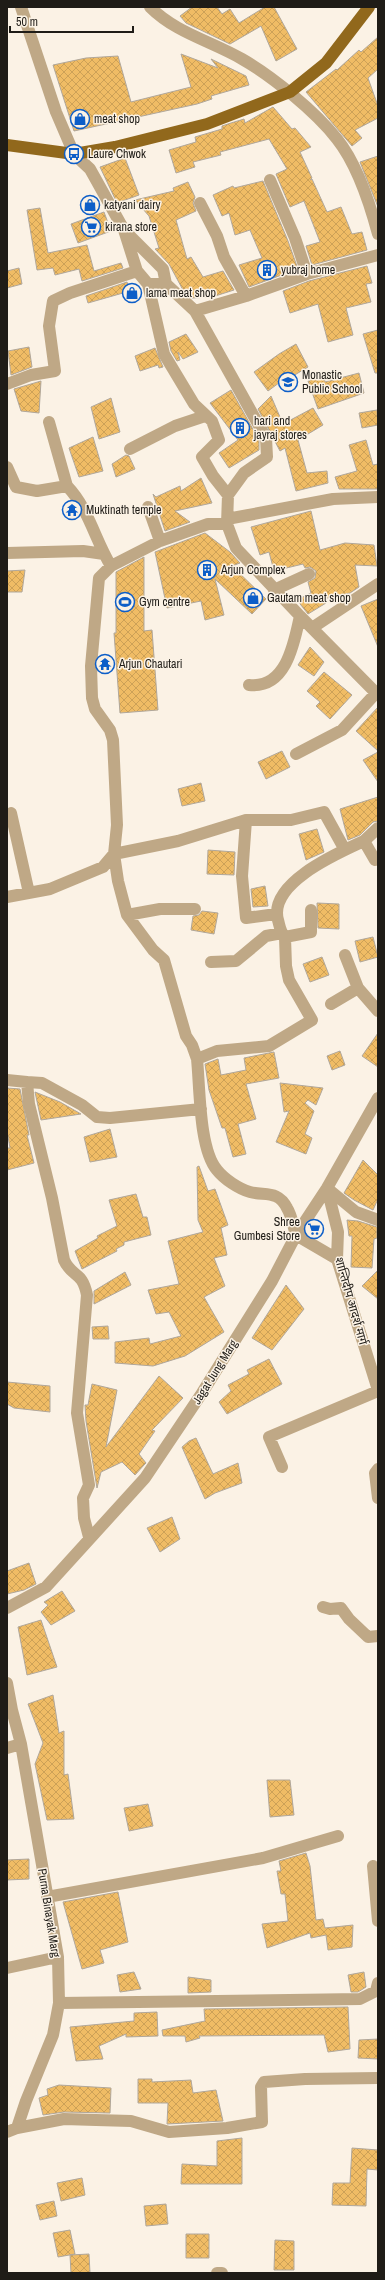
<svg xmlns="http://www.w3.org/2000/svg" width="385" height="2280" font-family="'Archivo Narrow','Noto Sans Devanagari',sans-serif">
  <defs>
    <pattern id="building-cross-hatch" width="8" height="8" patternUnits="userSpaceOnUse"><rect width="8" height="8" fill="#f0bc65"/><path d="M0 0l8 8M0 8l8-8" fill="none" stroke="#cda157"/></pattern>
  </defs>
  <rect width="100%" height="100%" fill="#fbf2e5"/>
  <path fill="url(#building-cross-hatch)" stroke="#b0a79b" d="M192,7H217L222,14L230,9L239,23L265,7H274L297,49L276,61L261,26L230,44L186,23L180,16Z
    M378,37V69L368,78L378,106V118L355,130L362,138L352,146L306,92L336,69L337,70L359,50L361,52Z
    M181,54L218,68L211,59L246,76L249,85L211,96L212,99L197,104L74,131L53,65L86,58L118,56L131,102L191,87Z
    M273,107L292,129L295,128L311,147L300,152L312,178L310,180L312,179L327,212L341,207L352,234L362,232L367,250L312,265L306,246L320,242L304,201L290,207L276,174L287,169L269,139L220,152L221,155L193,162L195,167L176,173L169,150L196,142L195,137L222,129V126L231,123L244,119L245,123Z
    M378,156V207L360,162Z
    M125,158L139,195L117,203L100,167Z
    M263,181L288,241L298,269L249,287L239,265L262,258L250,230L235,235L229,213L222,216L213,195L233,186L234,188Z
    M188,182L195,197L193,203L196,211L176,220L187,259L191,257L203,277L223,271L234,290L212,297L192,298L183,290L169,264L155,249L159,248L149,216L135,200L174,191L173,188Z
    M40,208L48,253L87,245L94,271L121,263L123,268L82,281L79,269L55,275L53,268L37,270L27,210Z
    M104,212L111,231L78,243L71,224Z
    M367,266L372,283L366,284L371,302L346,308L353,335L328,342L318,304L290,313L283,291L309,281Z
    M19,268L22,284L7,288V271Z
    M127,282L130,291L88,303L86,296Z
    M378,330V373H375L363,334Z
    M186,334L198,352L183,359L178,352L180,360L177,361L171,351L169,342Z
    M296,344L308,367L293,376L291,374L268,391L254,372L279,354Z
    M29,347L32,367L11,375L8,351Z
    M155,348L163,367L159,368L158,365L140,371L135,356Z
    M359,373L364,393L318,409L308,381L324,375L325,382Z
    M41,381L39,413L21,411L14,389Z
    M231,390L259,440V450L229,468L219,453L238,440L210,403Z
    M271,396L283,424L313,408L323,425L298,440L307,473L327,471L328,483L296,491L285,448L280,451L258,409Z
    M111,398L120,432L99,439L91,407Z
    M377,410L378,425L362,428L359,413Z
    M93,437L103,471L79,477L69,448Z
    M366,440L373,465L378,464V489H339L335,477L357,471L349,445Z
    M126,455L129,456L135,469L116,477L112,464Z
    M201,478L212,503L175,511L190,522L165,531L153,494L156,497L180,486L181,491Z
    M311,511L320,550L345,543L374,545L377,566L355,565L359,587L350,593L323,599L326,603L308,614L297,600L311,593L308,582L315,578L316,571L310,567L305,568L303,564L274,571L269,552L260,555L251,527Z
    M205,533L230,552L240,563L232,566L266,599L252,614L215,579L224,615L205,620L201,601L167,608L155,552Z
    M144,557V631L152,630L158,710L120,713L114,633H116V572Z
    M25,570L22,592H7V571Z
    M378,599V647L361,606Z
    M310,647L324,662L314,676L298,665Z
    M324,672L352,695L330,719L316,706L320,702L307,691Z
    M378,707V751L356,731Z
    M282,751L290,767L266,779L258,762Z
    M378,752V782L363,760Z
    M201,783L205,801L182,806L178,789Z
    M378,797V821L373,822L360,835L348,840L340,809Z
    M317,829L324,852L306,860L299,834Z
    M208,850L235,852L234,875L207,874Z
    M265,886L268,906L253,907L251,889Z
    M317,903L339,904V929L318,928Z
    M202,911L218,913L214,934L191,930L193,916L199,915Z
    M373,937L378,957L360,962L355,941Z
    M322,957L329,975L310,982L303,964Z
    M378,1033V1067L362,1056Z
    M340,1051L345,1065L332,1070L327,1056Z
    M274,1052L279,1078L246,1084L256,1119L238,1124L246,1154L233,1157L225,1128H222L209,1090L205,1064L218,1059L221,1075L246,1070L244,1058Z
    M280,1083L323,1088L316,1105L308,1100L305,1103L314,1111L305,1134L312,1138L306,1154L276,1142L289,1111L284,1112Z
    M7,1088L20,1089L29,1135H27L34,1163L7,1170V1148H10L7,1131Z
    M35,1092L60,1102L81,1114L41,1120Z
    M110,1129L117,1157L90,1162L84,1137Z
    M363,1160L378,1175V1199L373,1210L354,1200L344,1193Z
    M199,1166L208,1191L215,1189L228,1225L221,1228L227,1255L214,1258L225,1286L204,1297L224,1332L185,1356L153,1366L115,1363V1342L149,1338L150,1344L181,1336L169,1312L156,1314L148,1290L179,1284L168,1241L203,1232L198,1220L197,1167Z
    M136,1194L143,1217H147L151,1235L124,1242V1245L116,1249L117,1251L82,1269L75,1251L98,1238L97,1236L117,1226L109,1200Z
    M347,1220L358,1221L377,1227V1238L374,1239L372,1268L351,1267L352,1236H349Z
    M378,1270V1299L362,1286Z
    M125,1272L131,1285L94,1304V1291Z
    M286,1285L304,1309L272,1350L252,1338Z
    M108,1326L109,1339H93L92,1327Z
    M269,1359L282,1384L227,1414L219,1402L231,1391L228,1385L249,1374L247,1370Z
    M159,1376L183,1398L152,1430L155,1431L139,1454L146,1463L144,1465L135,1475L122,1462L101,1472L97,1488L86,1421L85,1405H88L92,1384L117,1390L106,1447Z
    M7,1382L50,1386V1412L14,1408L7,1404Z
    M196,1438L213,1474L238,1463L242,1483L215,1493L205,1499L182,1447L189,1441Z
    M172,1517L180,1539L160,1552L147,1528Z
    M29,1563L36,1584L24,1590L7,1594V1571Z
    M62,1591L75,1611L51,1625L41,1612L48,1605L44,1602Z
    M41,1620L57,1667L27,1675L18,1627Z
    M53,1695L59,1733L64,1731V1775L68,1774L74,1819L47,1820L35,1764L43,1743L28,1704Z
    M267,1780H290L294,1815L270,1817Z
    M148,1804L153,1826L129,1831L124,1808Z
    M306,1853L310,1866L316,1920L323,1919L325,1928L353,1925L352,1947L328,1950L326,1935L311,1938L310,1933L267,1948L262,1924L288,1921L285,1894H281L277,1871H281L279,1861Z
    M29,1859V1879L7,1880V1860Z
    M118,1892L128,1942L100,1950L104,1963L82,1969L63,1902Z
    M134,1972L141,1989L120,1992L117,1975Z
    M364,1972L366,1987L358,1992H351L348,1975Z
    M188,1977L211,1980V1992L188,1993Z
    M348,2007L350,2049L328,2052L324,2035L199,2036L200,2038L186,2042L185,2036H163L162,2030L205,2021L204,2009Z
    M157,2012L158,2036L126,2037V2034L99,2046L103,2059L76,2061L70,2027L134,2021V2013Z
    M378,2039V2059L358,2058L359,2040Z
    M138,2079H152V2082L191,2080L193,2093L216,2090L223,2121L167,2124L168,2103H138Z
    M59,2085L111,2088L110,2113L64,2112L43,2115L39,2098L48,2095L47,2089Z
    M242,2138V2184H181L182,2164L217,2166V2141Z
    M352,2148L378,2150V2170L367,2169L366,2206L332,2205L333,2183H350Z
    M82,2178L85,2195L61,2201L57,2183Z
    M54,2201L57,2216L40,2220L36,2205Z
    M166,2204L168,2224L146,2226L144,2206Z
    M70,2230L75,2254L58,2257L53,2233Z
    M186,2234H209V2258H186Z
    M275,2240L294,2241V2270H274Z
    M89,2254L90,2273H71L70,2255Z"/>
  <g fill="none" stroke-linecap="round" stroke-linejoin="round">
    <path stroke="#bfa886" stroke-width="12" d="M21,7L56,112L74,154L90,169L124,230L137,271L148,284H166L195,311L266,438L267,457L244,473L228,495L227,524L236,548L300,616L378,695
      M150,7C176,33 211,41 242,59C272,76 316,112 337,139C357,164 370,204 378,234
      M270,180L295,238L307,274
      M200,203L217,236L224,257L246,296
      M126,232L163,269L166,284
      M148,284L164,354L194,404L212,421L219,440L202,457L213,476L228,495
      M195,311L246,296L307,274L378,255
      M7,384L31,375L55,371L49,326L53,301L70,293L137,271
      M49,422L67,486
      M130,449L175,426L205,416
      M7,467L16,487L37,491L67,486C89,509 95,540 111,566
      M148,507L160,541
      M227,519L333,499L378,497
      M227,524H208L160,541L111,566L99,578L91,666L92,698L95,709L110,730L113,740L117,825L114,854L118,881L127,915L153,950L164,960L186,1036L192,1045L197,1059L217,1051L269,1046L312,1020L289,980L286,966L285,937C280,932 280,927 278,920C268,883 338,853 364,841
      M7,553L83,551L104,554
      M274,590L309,574
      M312,628L378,584
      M249,685C286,689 294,644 300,616
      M296,754L342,730L376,693
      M11,813L29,893
      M246,820L242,876L246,918L276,914
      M375,860L364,841L378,828
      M7,897L50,889L103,867L114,854L178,841L246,820H291L324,812L345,850
      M127,915L160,909H195
      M285,937L311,932V910
      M345,955L358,988L378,1011
      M211,962L236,961L266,936L282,933
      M331,1004L358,988
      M197,1059C200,1088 199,1149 217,1170C224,1179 239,1189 250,1192C265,1196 278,1190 287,1208C292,1216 293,1226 296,1235L337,1259
      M7,1080L27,1082L29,1104L52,1198L64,1260C72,1278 82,1270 87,1295L77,1413L89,1485L83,1498L84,1518L89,1537
      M27,1082L42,1083L82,1105L97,1117L110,1118L201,1109
      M327,1188L338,1232L337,1259L378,1390
      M327,1188L356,1212L378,1220
      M282,1467L269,1437L378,1391
      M378,1469L375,1473L378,1498
      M323,1607L330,1609L341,1608L349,1619L368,1637L378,1636
      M7,1608L46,1587L145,1478L202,1393L272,1281L296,1235L327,1188L378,1098
      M7,1683L12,1710L21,1744L58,1957L59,2003L53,2035L26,2101L17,2128L7,2132
      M7,1748L21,1744
      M373,1866L378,1921
      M47,1897L263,1858L338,1836
      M7,1968L58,1957
      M59,2003L360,1999L376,1991L378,1983
      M17,2128L64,2119L96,2120L131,2121L169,2132L227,2128L262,2122L261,2087L264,2082L305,2079L378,2078
      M217,2273H222"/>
    <path stroke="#91681c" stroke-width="12" d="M7,145L74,154L115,147L207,124L290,92L326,63L369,7"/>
  </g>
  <defs>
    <g id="shop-ring" transform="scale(1)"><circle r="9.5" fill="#fbf2e5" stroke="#0d5ec8" stroke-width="1.5"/><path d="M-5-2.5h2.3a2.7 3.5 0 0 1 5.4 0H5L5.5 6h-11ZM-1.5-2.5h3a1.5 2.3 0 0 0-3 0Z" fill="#0d5ec8"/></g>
    <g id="bus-ring" transform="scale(1)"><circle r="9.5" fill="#fbf2e5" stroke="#0d5ec8" stroke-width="1.5"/><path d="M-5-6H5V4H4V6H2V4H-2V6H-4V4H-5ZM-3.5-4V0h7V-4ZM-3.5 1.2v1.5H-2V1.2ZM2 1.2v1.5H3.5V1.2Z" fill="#0d5ec8"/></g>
    <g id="supermarket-ring" transform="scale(1)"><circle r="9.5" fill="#fbf2e5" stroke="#0d5ec8" stroke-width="1.5"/><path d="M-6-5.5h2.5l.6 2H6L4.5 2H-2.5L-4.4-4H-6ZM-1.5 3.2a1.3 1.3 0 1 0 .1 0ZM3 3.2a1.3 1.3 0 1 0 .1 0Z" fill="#0d5ec8"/></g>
    <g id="building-ring" transform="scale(1)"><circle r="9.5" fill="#fbf2e5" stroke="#0d5ec8" stroke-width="1.5"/><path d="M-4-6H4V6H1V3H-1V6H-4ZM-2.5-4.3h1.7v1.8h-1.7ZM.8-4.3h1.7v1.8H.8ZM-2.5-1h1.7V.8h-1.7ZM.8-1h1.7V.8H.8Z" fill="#0d5ec8"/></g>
    <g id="school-ring" transform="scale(1)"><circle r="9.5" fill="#fbf2e5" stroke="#0d5ec8" stroke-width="1.5"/><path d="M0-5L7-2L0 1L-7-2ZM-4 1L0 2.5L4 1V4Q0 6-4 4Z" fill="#0d5ec8"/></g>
    <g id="temple-ring" transform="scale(1)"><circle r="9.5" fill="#fbf2e5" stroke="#0d5ec8" stroke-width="1.5"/><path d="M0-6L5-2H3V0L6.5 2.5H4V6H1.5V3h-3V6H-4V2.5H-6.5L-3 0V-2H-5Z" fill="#0d5ec8"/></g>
    <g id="stadium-ring" transform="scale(1)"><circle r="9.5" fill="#fbf2e5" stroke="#0d5ec8" stroke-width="1.5"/><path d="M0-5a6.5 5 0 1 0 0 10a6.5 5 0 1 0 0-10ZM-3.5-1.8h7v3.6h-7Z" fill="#0d5ec8"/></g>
  </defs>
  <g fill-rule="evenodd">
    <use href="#shop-ring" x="80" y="119"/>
    <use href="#bus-ring" x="74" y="154"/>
    <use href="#shop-ring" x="90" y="205"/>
    <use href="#supermarket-ring" x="91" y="227"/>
    <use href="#building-ring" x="267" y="270"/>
    <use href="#shop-ring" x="132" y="293"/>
    <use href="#school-ring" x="288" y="382"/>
    <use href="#building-ring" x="240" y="428"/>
    <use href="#temple-ring" x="72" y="510"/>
    <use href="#building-ring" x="207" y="570"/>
    <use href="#shop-ring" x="253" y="598"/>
    <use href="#stadium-ring" x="125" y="602"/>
    <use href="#temple-ring" x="105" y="664"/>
    <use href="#supermarket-ring" x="314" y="1229"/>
  </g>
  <g text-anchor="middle" stroke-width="3" stroke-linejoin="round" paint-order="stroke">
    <g font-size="12" fill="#1f1c17" stroke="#fbf2e5" text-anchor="start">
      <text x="94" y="123">meat shop</text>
      <text x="88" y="158">Laure Chwok</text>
      <text x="104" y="209">katyani dairy</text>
      <text x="105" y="231">kirana store</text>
      <text x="281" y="274">yubraj home</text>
      <text x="146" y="297">lama meat shop</text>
      <text x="302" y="379">Monastic<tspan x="302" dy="14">Public School</tspan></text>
      <text x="254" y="425">hari and<tspan x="254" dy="14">jayraj stores</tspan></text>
      <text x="86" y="514">Muktinath temple</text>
      <text x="221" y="574">Arjun Complex</text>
      <text x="267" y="602">Gautam meat shop</text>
      <text x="139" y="606">Gym centre</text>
      <text x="119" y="668">Arjun Chautari</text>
      <text x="300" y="1226" text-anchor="end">Shree<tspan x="300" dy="14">Gumbesi Store</tspan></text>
    </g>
    <g font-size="12" fill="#1f1c17" stroke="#fbf2e5">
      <text transform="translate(351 1301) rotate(74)" y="4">शान्तिदीप आदर्श मार्ग</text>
      <text transform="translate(215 1372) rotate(-58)" y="4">Jagat Jung Marg</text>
      <text transform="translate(49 1913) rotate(81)" y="4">Purna Binayak Marg</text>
    </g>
  </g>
  <rect width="385" height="2280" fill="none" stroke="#1f1c17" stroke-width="16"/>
  <path d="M10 26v6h123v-6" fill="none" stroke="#1f1c17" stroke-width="2"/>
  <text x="16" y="26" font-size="12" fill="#1f1c17" stroke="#fbf2e5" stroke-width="3" paint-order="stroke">50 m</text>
</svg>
